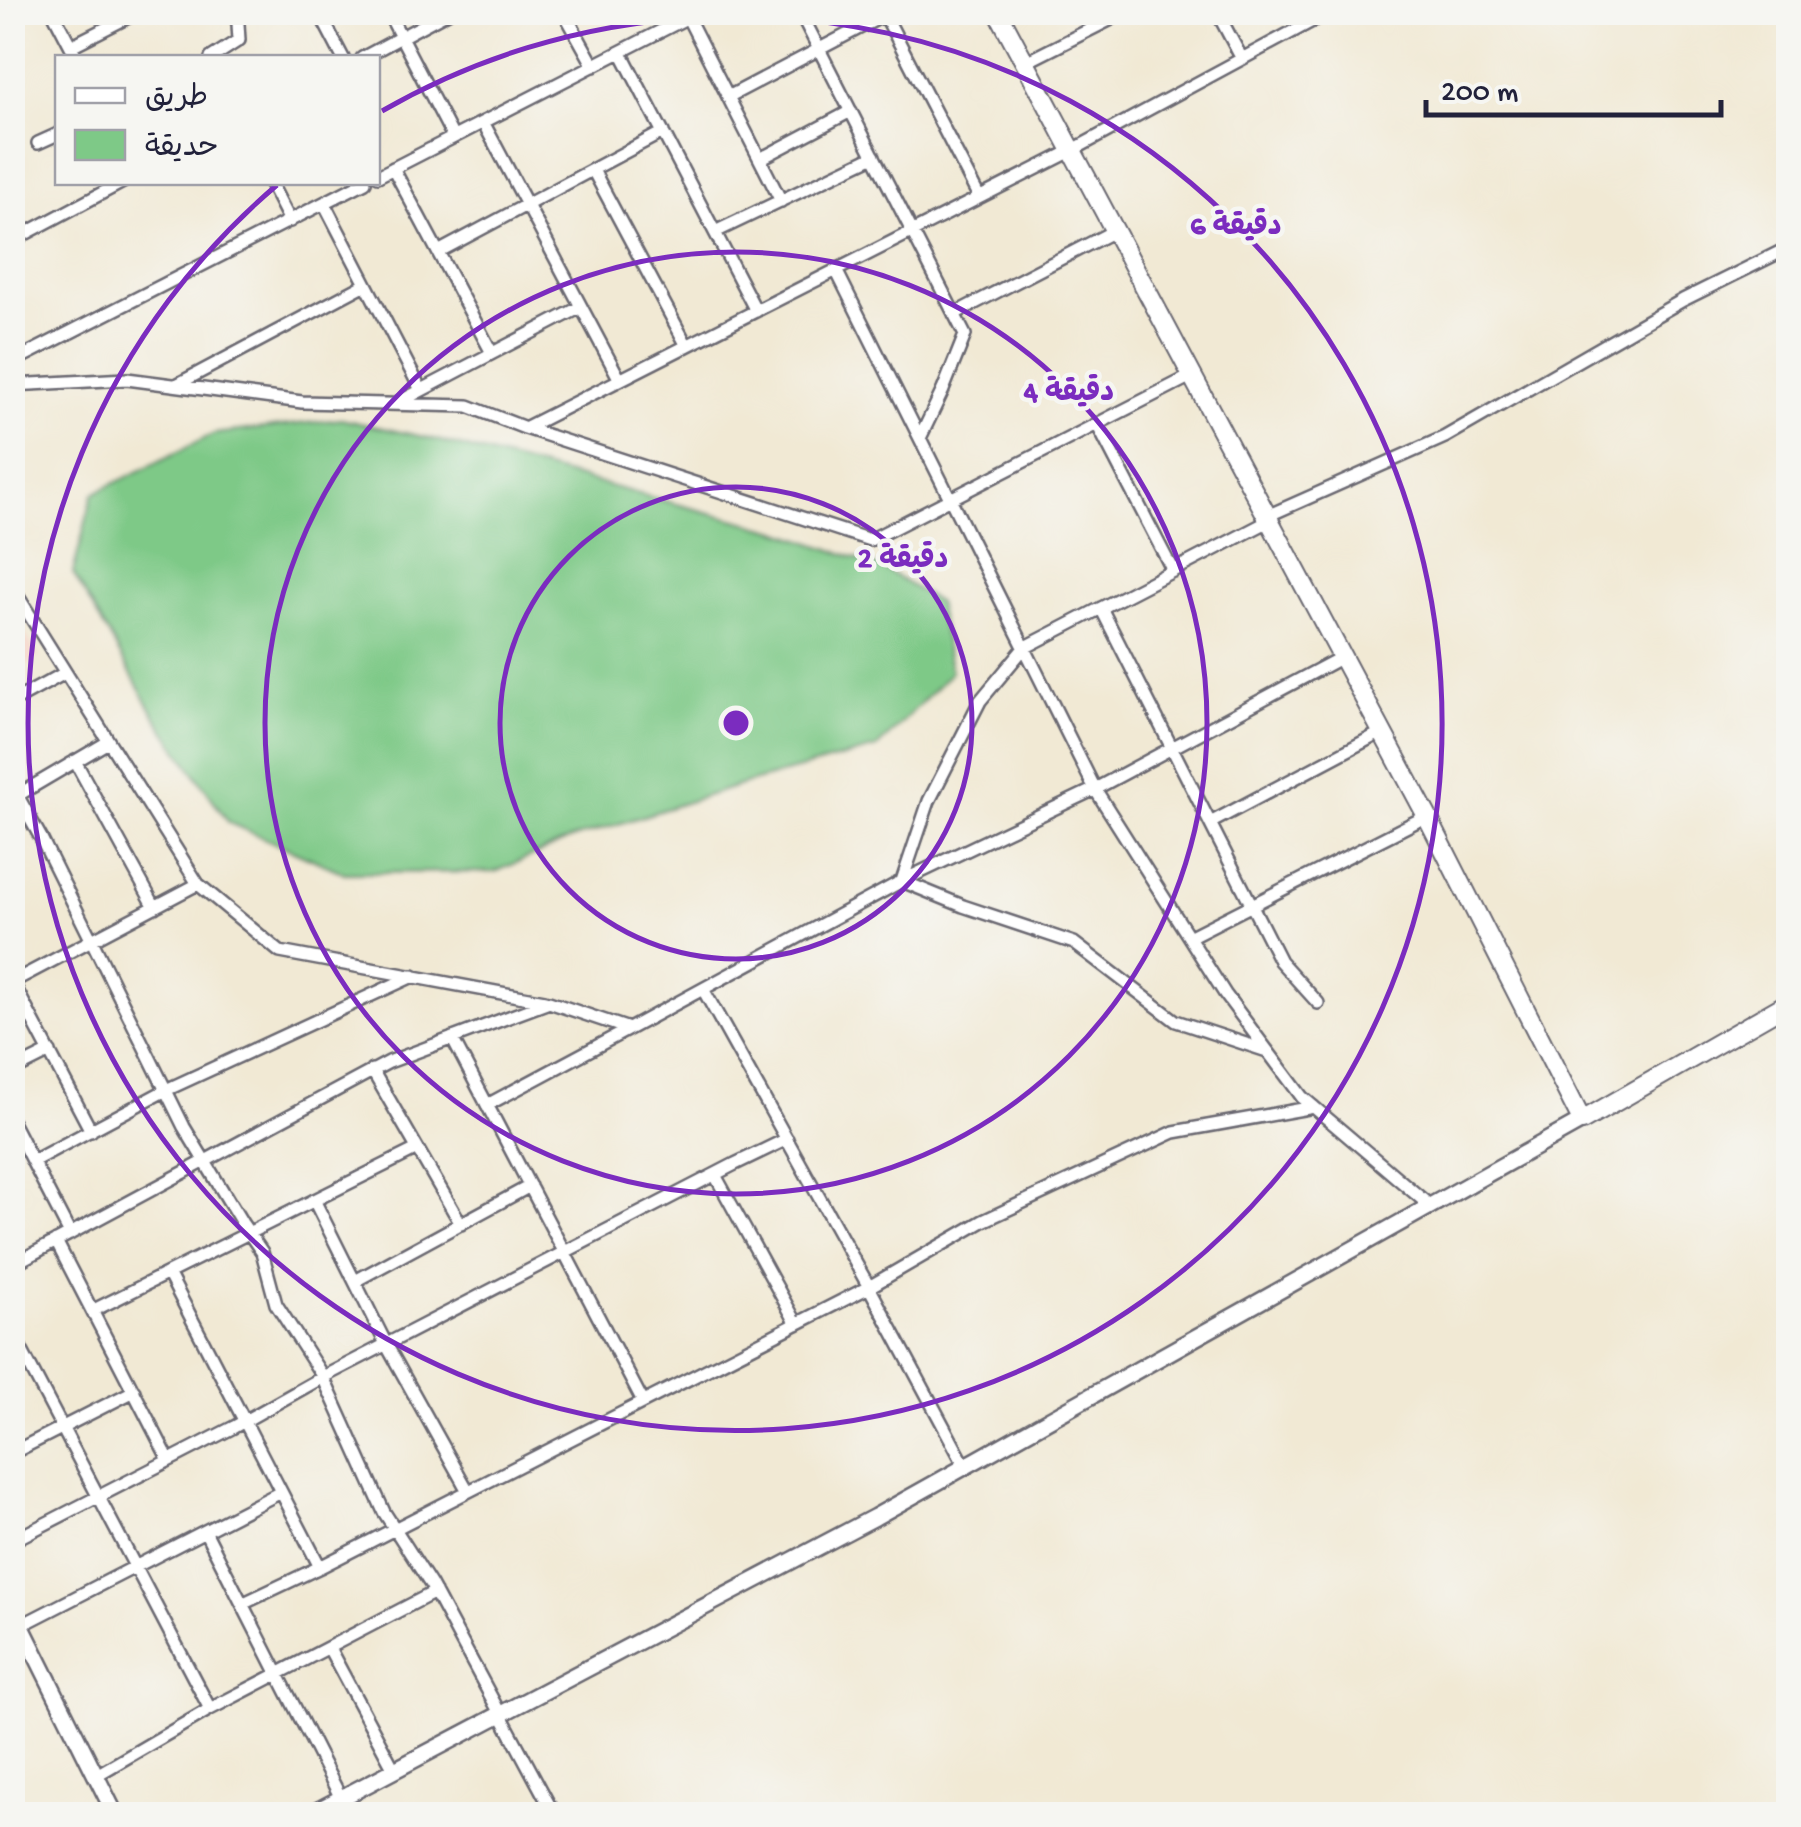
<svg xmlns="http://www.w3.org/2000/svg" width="1801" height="1827" font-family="'Gochi Hand','Playpen Sans Arabic',sans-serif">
  <rect width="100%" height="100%" fill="#f6f6f2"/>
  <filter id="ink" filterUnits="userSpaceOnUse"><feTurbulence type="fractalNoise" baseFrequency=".01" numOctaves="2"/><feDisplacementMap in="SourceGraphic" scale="20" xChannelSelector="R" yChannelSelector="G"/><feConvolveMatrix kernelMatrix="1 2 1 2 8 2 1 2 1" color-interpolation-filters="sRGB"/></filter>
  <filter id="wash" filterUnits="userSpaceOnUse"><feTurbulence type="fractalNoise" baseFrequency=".0048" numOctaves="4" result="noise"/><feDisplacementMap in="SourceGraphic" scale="40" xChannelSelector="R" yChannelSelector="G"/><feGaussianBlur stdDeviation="2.25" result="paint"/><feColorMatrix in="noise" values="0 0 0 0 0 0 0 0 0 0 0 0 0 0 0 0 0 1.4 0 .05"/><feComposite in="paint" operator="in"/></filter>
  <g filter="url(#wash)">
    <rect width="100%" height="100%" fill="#f1e9d4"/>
    <path fill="#f6d2c4" d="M13,614L39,657L13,672H12Z"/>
    <path fill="#7ec987" stroke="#507661" stroke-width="2.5" d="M341,419L433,439L778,531L881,567L937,602L951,672L877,748L744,784L571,839L495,872L344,873L229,823L157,719L73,573L93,494L214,434Z"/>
  </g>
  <g filter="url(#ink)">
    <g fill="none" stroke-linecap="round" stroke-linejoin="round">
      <g stroke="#6a6871" stroke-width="16">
        <path id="street" d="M53,12L77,58
          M319,12L343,58
          M388,12L453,137
          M564,12L594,66
          M800,12L965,335L943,390L920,438
          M1217,12L1242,59
          M885,15L979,197
          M688,18L781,201
          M71,46L138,12
          M621,52L756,311
          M211,58L239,40L238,24L233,12
          M362,58L448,12
          M1024,63L1125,12
          M728,97L890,12
          M483,122L620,380
          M38,143L58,134
          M760,159L851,111
          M393,168L492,353
          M593,170L687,346
          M378,176L698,12
          M270,182L290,221
          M324,203L421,390
          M715,232L874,156
          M12,241L123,182
          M438,252L663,132
          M836,270L1095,789L1225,994L1302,1097L1429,1205
          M954,314L1114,231
          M12,362L365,182
          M12,385L127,379L302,402L468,406L525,428L870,540L1191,376
          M176,385L366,284
          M399,402L581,307
          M1097,424L1173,571
          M525,428L1071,151L1329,12
          M1267,516L1445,437L1683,300L1788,248
          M12,587L198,884L280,952L545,1001
          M1101,608L1280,961L1318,1003
          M12,702L65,673
          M75,761L155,907
          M12,786L41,838L184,1127L242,1223L262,1252L276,1304L323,1377L384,1512L431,1585L554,1814
          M13,798L108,742
          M1210,823L1382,732
          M1189,937L1427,816
          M12,981L91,1131
          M12,982L198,884
          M703,989L869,1287L965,1466
          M452,1038L643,1402
          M1267,1051L1176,1021L1074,943L963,906L902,881L929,801L980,701L1024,648L1269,521
          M372,1070L461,1224
          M12,1071L50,1052
          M487,1105L629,1029
          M12,1122L70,1234
          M33,1161L166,1090L413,976
          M715,1175L797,1324
          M314,1200L386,1344L468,1491
          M56,1241L169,1460
          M12,1265L389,1062L549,1002L629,1029L902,881L1095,789L1342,657
          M168,1273L320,1567
          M355,1281L530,1186
          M92,1311L417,1149
          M12,1332L210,1709
          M12,1453L134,1391
          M205,1531L349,1814
          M12,1541L234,1427L323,1377L735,1164L787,1139
          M242,1604L320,1567L869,1287L983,1221L1174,1132L1314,1107
          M12,1630L281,1492
          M329,1648L395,1771
          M95,1776L210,1709L435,1592"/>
      </g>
      <g stroke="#6a6871" stroke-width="20">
        <path id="secondary" d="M12,1607L115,1814
          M311,1814L875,1517L1582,1121"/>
      </g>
      <g stroke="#6a6871" stroke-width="22">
        <path id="primary" d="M998,12L1427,816L1582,1121L1788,1003"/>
      </g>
      <use href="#street" stroke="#fff" stroke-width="11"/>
      <use href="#secondary" stroke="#fff" stroke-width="15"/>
      <use href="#primary" stroke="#fff" stroke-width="18"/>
    </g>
  </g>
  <g fill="none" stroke="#7b2cbf" stroke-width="5">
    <circle cx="736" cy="723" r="236"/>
    <circle cx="736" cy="723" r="471"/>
    <path d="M382 111A707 707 0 1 1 277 185"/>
  </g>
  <circle cx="736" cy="723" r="15" fill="#7b2cbf" stroke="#f6f6f2" stroke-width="5"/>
  <g font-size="30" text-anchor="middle" font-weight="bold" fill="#7b2cbf" stroke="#f6f6f2" stroke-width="9" stroke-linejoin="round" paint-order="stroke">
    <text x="1236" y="234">6 دقيقة</text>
    <text x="1069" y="400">4 دقيقة</text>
    <text x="903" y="567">2 دقيقة</text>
  </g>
  <rect width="1801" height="1827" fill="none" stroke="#f6f6f2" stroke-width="50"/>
  <rect x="55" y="55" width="325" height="130" fill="#f6f6f2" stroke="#a1a1a9" stroke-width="2.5"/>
  <rect x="75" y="88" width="50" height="15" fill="#ffffff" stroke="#a1a1a9" stroke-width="2.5"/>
  <text x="145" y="105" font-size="30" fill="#22223b">طريق</text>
  <rect x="75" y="130" width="50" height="30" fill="#7ec987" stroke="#a1a1a9" stroke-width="2.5"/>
  <text x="145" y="155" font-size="30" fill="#22223b">حديقة</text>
  <path d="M1426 100v15h295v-15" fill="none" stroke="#22223b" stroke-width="5"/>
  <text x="1441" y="100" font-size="30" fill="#22223b" stroke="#f6f6f2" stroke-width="8" paint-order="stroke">200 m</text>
</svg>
